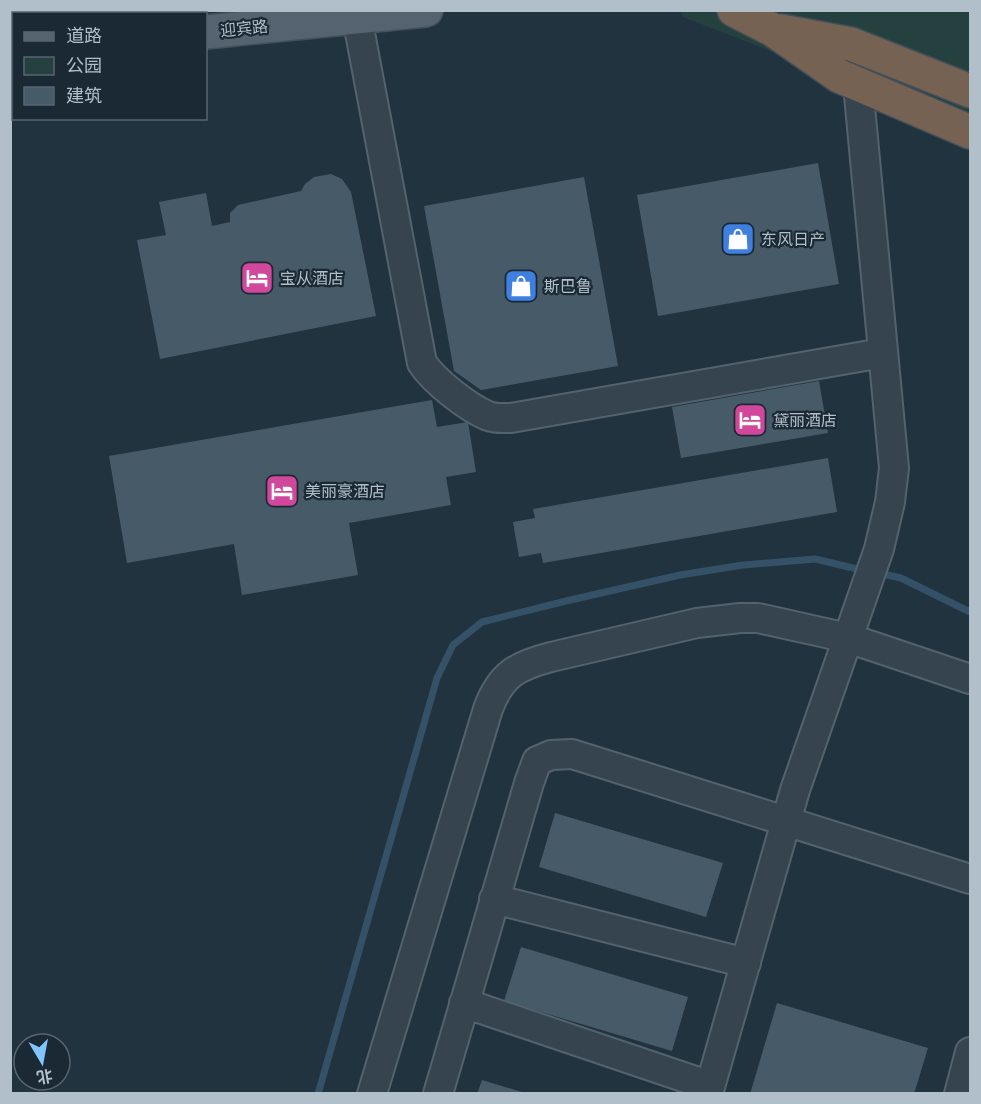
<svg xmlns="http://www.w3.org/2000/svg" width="981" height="1104" font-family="Raleway,'Noto Sans SC',sans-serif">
  <rect width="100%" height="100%" fill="#21333f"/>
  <path fill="#24403f" d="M681,11H970V129L683,17Z"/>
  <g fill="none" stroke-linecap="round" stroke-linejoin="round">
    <path stroke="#345168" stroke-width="7" d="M877,573L901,578L970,612
      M318,1094L437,678L453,645L482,622L566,601L680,575L743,565L815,559L866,571"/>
  </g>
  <path fill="#475a68" d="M818,163L839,284L658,316L637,195Z
    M331,174L342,179L351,192L376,316L160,359L137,240L166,235L159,202L206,193L212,226L230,222V213L238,205L301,191L305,184L314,177Z
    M584,177L618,366L481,390L454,371L424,206Z
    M819,381L828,433L681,458L672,407Z
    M432,400L437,427L468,422L476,472L446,477L451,505L349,523L358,575L242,595L234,544L127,563L109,456Z
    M828,458L837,512L543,563L541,553L519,557L513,522L535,518L533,509Z
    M555,813L723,863L706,917L539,867Z
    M521,947L688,997L672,1051L504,1001Z
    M777,1003L928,1048L914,1094H750Z
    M482,1080L525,1093V1094H477Z"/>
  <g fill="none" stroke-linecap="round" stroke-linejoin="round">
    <g stroke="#54626d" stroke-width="32">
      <path id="minor" d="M357,17L422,363C435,382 467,407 488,416C496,419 503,418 511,418L882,353
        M494,899L746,963
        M464,1003L710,1086
        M372,1094L488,709C501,674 517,666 551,657L697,623L740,618H758L848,638L970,679
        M438,1094L529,783L537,761L551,755L572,754L970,879
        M708,1094L795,790L879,549L890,502L894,468L858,85
        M959,1094L970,1052"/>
    </g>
    <g stroke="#42505b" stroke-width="36">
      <path id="major" d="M206,32L426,10
        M10,51H14"/>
    </g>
    <g stroke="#414f5a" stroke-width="36">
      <path id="highway" d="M734,10L773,30L839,76L970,132
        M781,31L851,44L970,91"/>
    </g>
    <path stroke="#425c5b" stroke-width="4" stroke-dasharray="4.5 4.5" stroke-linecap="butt" d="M10,90H14"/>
    <use href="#minor" stroke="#36444f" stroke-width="28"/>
    <use href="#major" stroke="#54636f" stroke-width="33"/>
    <use href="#highway" stroke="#756252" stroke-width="33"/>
  </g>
  <defs>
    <g id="shop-square" transform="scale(1.725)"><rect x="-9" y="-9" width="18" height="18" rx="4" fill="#3f7fe0" stroke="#1b2934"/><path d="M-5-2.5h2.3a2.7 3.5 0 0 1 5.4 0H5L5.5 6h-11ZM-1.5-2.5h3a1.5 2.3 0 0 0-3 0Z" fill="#fff"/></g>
    <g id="hotel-square" transform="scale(1.725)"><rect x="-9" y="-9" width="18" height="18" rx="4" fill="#d1479c" stroke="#1b2934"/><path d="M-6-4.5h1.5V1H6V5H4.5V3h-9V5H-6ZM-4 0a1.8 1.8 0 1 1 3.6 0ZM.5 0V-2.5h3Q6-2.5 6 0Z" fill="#fff"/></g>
  </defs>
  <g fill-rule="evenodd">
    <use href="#shop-square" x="738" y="239"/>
    <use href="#hotel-square" x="257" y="278"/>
    <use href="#shop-square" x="521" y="286"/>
    <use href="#hotel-square" x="750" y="420"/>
    <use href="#hotel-square" x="282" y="491"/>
  </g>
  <g text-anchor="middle" stroke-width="4.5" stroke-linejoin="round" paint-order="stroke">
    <g font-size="16" fill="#b1bfca" stroke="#1b2934">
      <text transform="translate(244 28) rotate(-6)" y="6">迎宾路</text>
    </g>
    <g font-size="16" fill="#b1bfca" stroke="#1b2934" text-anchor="start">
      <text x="761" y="245">东风日产</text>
      <text x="280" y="284">宝从酒店</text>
      <text x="544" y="292">斯巴鲁</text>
      <text x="773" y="426">黛丽酒店</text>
      <text x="305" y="497">美丽豪酒店</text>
    </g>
  </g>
  <rect width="981" height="1104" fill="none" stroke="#b1bfca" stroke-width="24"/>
  <rect x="12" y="12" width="195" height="108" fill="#1b2934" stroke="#576570" stroke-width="1.5"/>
  <rect x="24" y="32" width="30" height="9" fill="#54636f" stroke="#576570" stroke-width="1.5"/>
  <text x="66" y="42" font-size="18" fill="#b1bfca">道路</text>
  <rect x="24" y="57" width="30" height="18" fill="#24403f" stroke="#576570" stroke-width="1.5"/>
  <text x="66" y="72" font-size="18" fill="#b1bfca">公园</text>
  <rect x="24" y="87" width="30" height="18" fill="#475a68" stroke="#576570" stroke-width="1.5"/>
  <text x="66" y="102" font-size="18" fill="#b1bfca">建筑</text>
  <g transform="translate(42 1062) rotate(170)"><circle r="28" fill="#1b2934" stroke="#576570" stroke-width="1.5"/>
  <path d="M0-4.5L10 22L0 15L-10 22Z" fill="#81c5ff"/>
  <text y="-9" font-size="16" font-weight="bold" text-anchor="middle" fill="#b1bfca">北</text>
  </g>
</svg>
